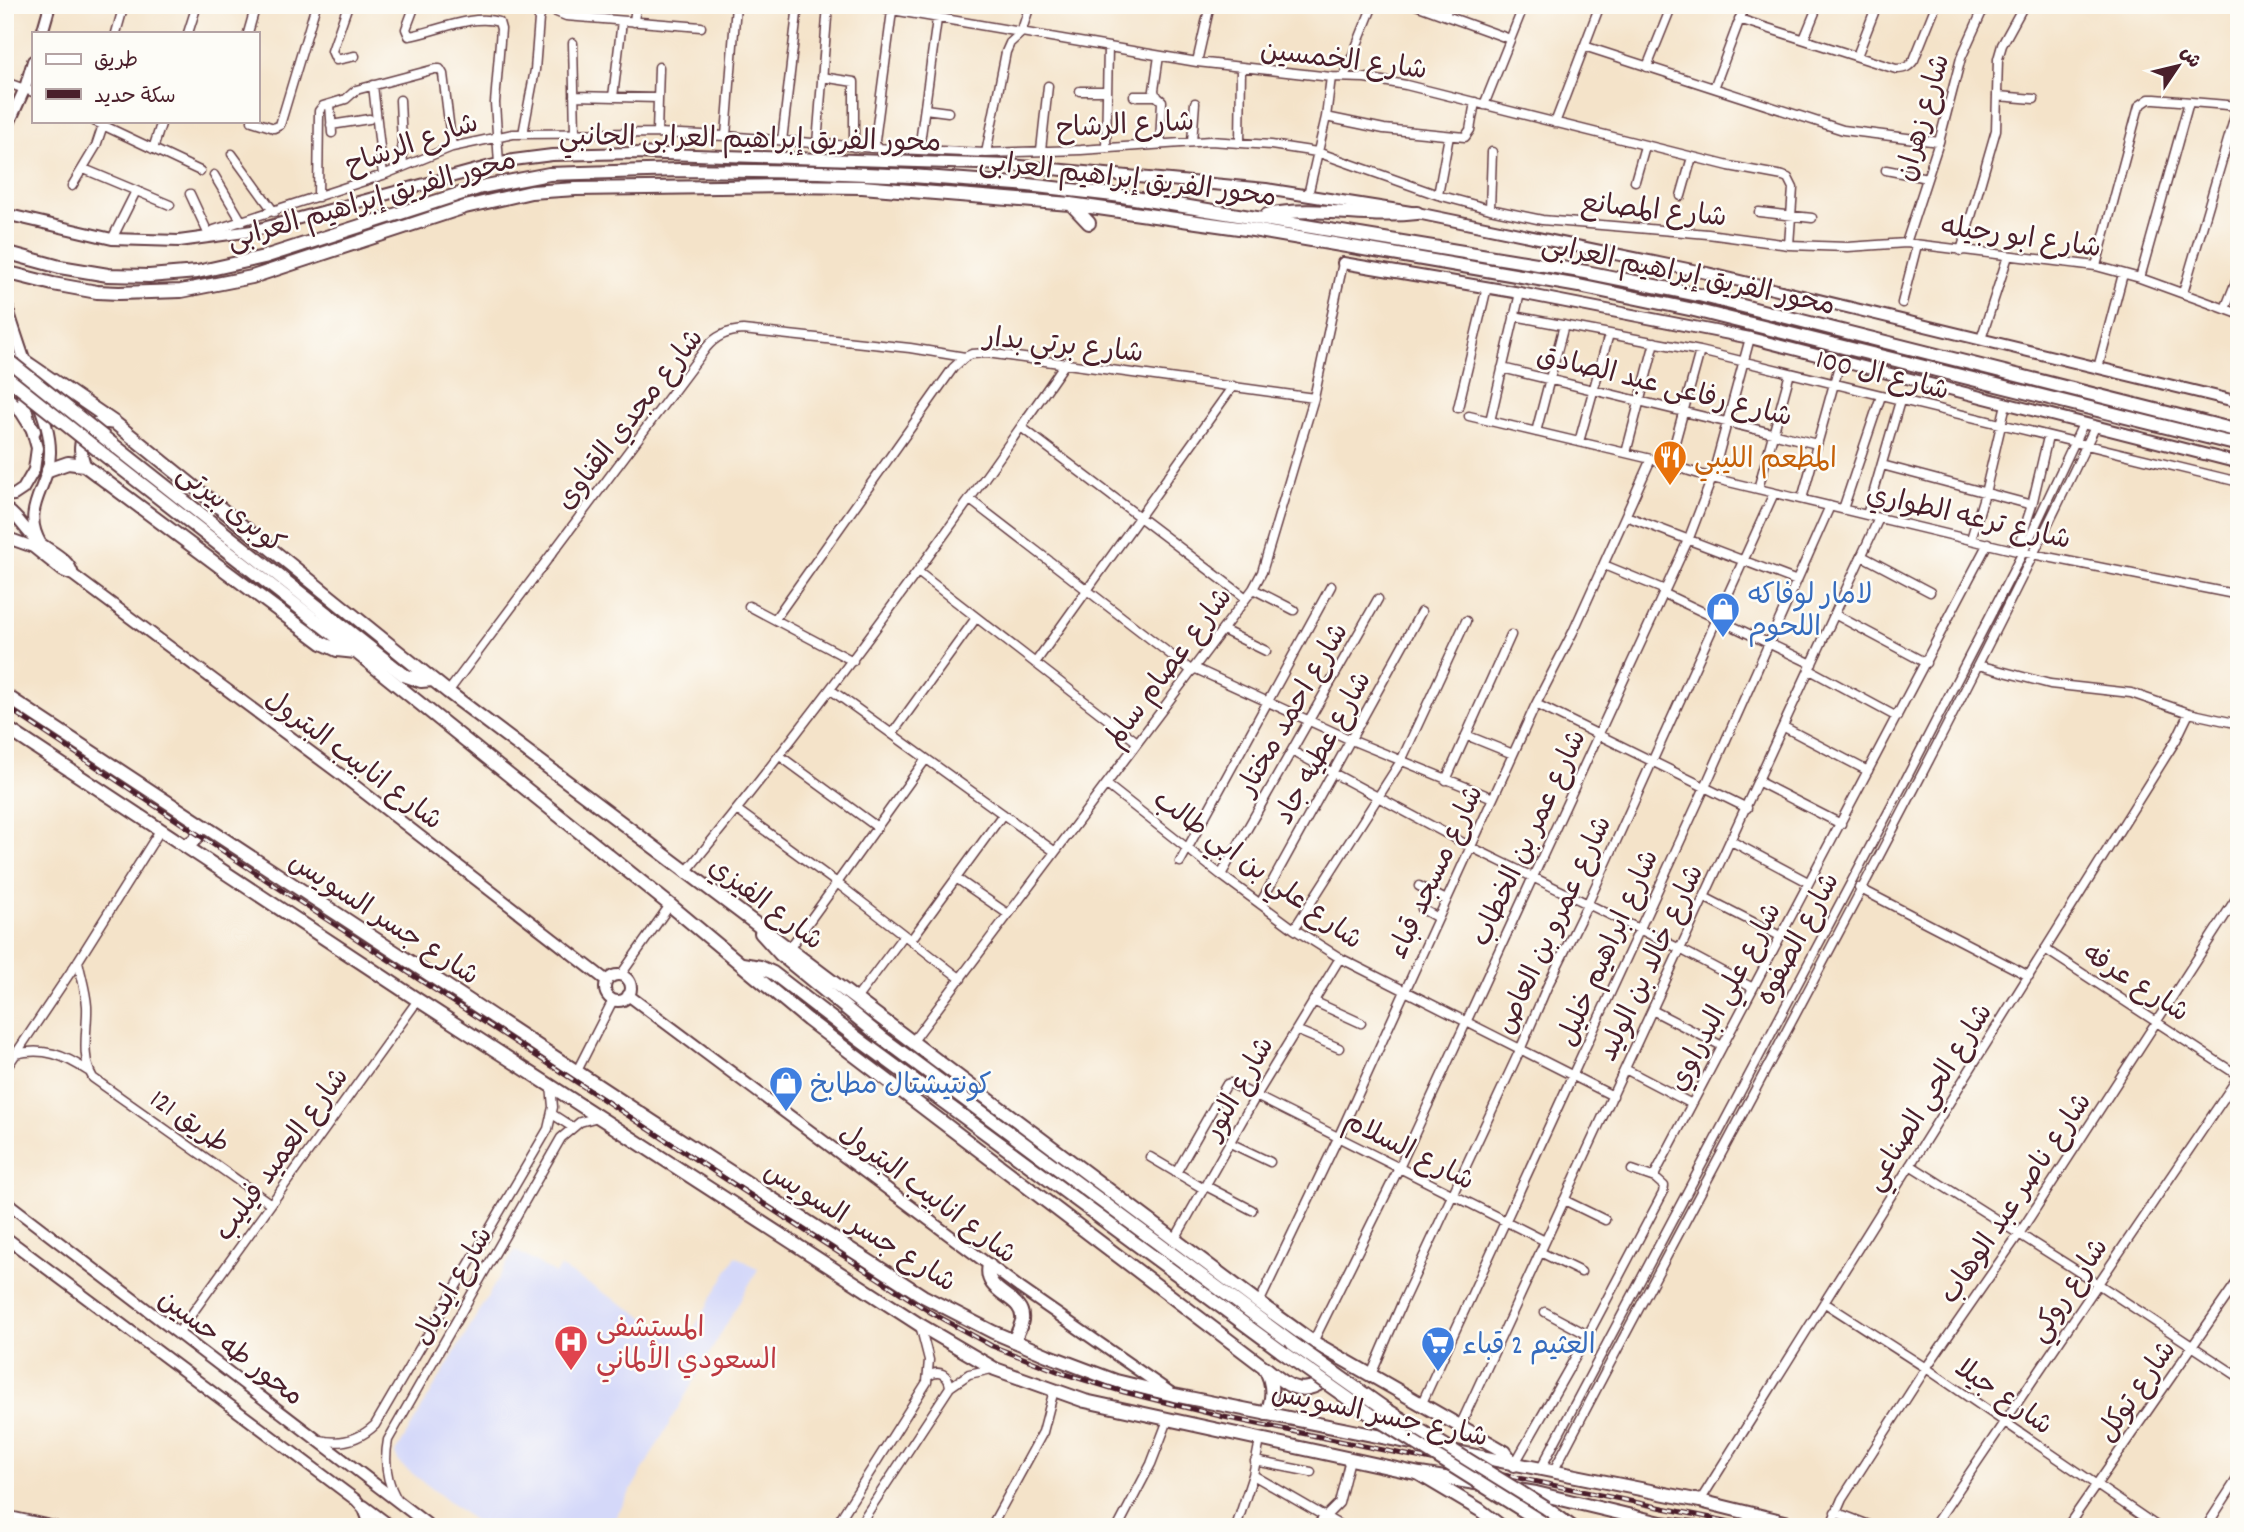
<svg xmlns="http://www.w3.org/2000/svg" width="2244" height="1532" font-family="Dekko,'Playpen Sans Arabic',sans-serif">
  <rect width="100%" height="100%" fill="#fdfcf7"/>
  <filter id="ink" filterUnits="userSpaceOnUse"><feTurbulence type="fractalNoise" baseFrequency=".0143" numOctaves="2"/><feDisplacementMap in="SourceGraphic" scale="14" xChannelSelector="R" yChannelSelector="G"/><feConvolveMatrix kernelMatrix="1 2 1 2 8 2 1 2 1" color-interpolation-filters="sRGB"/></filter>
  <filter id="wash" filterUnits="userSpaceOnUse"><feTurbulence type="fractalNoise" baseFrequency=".00686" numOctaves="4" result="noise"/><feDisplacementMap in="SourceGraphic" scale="28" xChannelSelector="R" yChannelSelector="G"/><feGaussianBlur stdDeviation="1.57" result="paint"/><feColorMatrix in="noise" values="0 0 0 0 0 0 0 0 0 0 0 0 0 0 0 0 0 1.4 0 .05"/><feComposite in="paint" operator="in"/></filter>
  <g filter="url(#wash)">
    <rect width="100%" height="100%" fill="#f4e3c9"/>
    <path fill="#d4d8f9" d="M515,1250L555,1274L560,1267L666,1330L670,1325L689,1337L736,1256L758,1269L610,1527H482L400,1464L395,1454Z"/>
  </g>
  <g filter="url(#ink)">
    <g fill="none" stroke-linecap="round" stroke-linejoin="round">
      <g stroke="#643c43" stroke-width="11">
        <path id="minor" d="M348,5L332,51L336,60L355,56
          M415,5L406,29L409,36C435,32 473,13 499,22L501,29L495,103L499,164
          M539,5L566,16L701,27
          M863,5L1197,62L1331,77L1365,78L1406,85L1729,166L1783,176L1788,178L1793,188L1789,245
          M1355,5L1372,7
          M1416,5L1510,39
          M1445,15L1449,5
          M1739,19L1896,69C1905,69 1909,67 1914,60L1936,5
          M634,22L636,5
          M116,33L124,5
          M188,33L197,5
          M248,33L256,5
          M1804,39L1818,5
          M573,43L575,133
          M1584,46L1843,130L1939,142
          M1159,56L1154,90L1155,95L1162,101L1160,144
          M1857,56L1877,5
          M1197,62L1210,5
          M1647,67L1672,5
          M822,77L854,82V147
          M1344,77L1373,5
          M5,82L33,92
          M373,85L383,175
          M1714,88L1745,5
          M1080,91H1106
          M574,96L658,98
          M1134,96H1157
          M1998,96L2034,99
          M613,97L622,21
          M400,100L403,167
          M330,104L332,133
          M1484,105L1524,5
          M925,109L948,112
          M1326,117L1384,129L1465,137L1470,130L1475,102
          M94,121L200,171
          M252,121L274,128L280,125L316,5
          M1555,123L1600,5
          M331,125L369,119
          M657,133L659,67
          M523,134L535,70L539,19L543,9
          M726,136L736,5
          M782,141L798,5
          M1192,142L1195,103
          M1240,143L1241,67
          M817,144L828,5
          M874,148L892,11
          M1106,148L1108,47
          M153,149L162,121
          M919,150L937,19
          M1041,150L1048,86
          M986,153L1006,52L1010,43L1021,33L1030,5
          M232,154L274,212
          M84,169L170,205
          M1886,170L1927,178
          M214,175L242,222
          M1635,181L1645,146
          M72,186L96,146L103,125
          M190,194L208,233
          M1308,195L1326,117L1331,77
          M1438,195L1449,136
          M1681,196L1692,157
          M318,197L319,111L323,106L346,99L356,90L435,69H440L443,74L452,147
          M1490,209L1492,152
          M1759,212L1812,218
          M204,237L214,230L383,175L452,147L513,134L657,133L726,136L874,148L986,153L1081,150L1210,141L1271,145L1317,152L1438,195L1490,209L1542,220L1708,234L1789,245L1848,247L1906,243L2096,266L2140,278L2239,314
          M112,239L136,191
          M1906,243L1939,142L1961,58L1985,5
          M1961,251L1996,130L1998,59L2002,45L2024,5
          M2096,266L2139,106L2149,99H2155L2239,106
          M2140,278L2189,102
          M2183,293L2238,106
          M1902,303L1917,245
          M2225,309L2239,274
          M1514,316L1700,351L2239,482
          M1981,339L2008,256
          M1502,368L1817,444
          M2098,368L2123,274
          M1458,408L1487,287
          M1469,416L1651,459L1712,478L2017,551L2239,595
          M1490,421L1520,293
          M1021,427L1246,598
          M1536,432L1564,325
          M1579,442L1609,334
          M1626,453L1655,342
          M1669,464L1700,351
          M1882,465L2032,505
          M1758,489L1790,373
          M969,499L1192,671
          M1802,499L1840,362
          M1843,509L1881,396
          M1867,515L1900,401
          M1626,516L1797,581
          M1971,539L1985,493L2006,404
          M2017,551L2032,505L2048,437
          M1862,556L1930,592
          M1604,565L1665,590
          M918,572L1137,742
          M1253,589L1294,610
          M1663,593L1812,664
          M749,606L853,661
          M1836,615L1926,663
          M775,619L953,368L965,357L972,354L987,353L1314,398
          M1223,630L1266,651
          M1035,663L1233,386
          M1978,665L2050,684L2131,693L2189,713L2239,724
          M1194,668L1351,740L1493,798
          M1810,670L1897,717
          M831,690L1054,851
          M448,692L706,348C716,336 727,331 743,330L910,348L965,357
          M1536,704L1747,808
          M1784,727L1868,771
          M892,734L976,618
          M1466,735L1513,754
          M1292,751L1471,847L1680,949L1753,988
          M780,756L877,827
          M926,759L837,883L961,979
          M1446,780L1511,635
          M1759,782L1841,824
          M1107,785L1221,875L1294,929L1340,958L1613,1096
          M737,810L837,883L789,949
          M1731,841L1808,882
          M1180,862L1331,586
          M686,872C821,708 945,537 1066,362
          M1221,875L1378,599
          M956,878L1008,914
          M1419,886L1446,900
          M1859,888L2029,976
          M1704,897L1780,936
          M1260,904L1421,612
          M1422,909L1438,918
          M1294,929L1401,761L1466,621
          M911,940L1003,814
          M78,961C81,976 86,991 87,1006C88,1029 80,1057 93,1078L271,1204
          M620,976L670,905
          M856,999L904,935
          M1313,1001L1361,1023
          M1652,1010L1722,1046
          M1296,1030L1339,1048
          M913,1041L1253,589L1262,572L1314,398L1343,263
          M15,1054C44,1047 64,1055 88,1071
          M1625,1069L1692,1104
          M5,1070L78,961L161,829
          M577,1071L613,1000
          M552,1114L572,1127
          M1230,1143L1270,1162
          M1150,1157L1204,1189
          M1910,1165L2098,1284L2239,1377
          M1632,1170L1655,1178
          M1176,1173L1227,1084L1230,1083L1545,1241
          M1206,1186L1252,1210
          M1564,1200L1605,1220
          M1175,1239L1256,1096L1340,958
          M1540,1252L1581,1272
          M1259,1303L1338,1138L1536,704L1573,632L1651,459
          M1825,1303L1926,1368L2158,1527
          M1545,1312L1588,1335
          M178,1333L418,1000
          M1313,1342L1399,1168L1689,538L1712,478L1750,338
          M1371,1375L1402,1303L1520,1050L1547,987L1588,903L1774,493
          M929,1376C939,1369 949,1375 950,1387
          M1421,1405L1705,787L1830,506
          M1460,1426L1879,518
          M320,1440C341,1445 359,1440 375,1425L548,1129L553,1107L551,1085
          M1255,1461L1311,1472
          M1514,1465L1588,1335L1663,1193L1664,1186L1655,1178V1174L1988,543
          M1540,1470L1907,777L2023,552L2083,424
          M1553,1472C1734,1124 1926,782 2095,427
          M1253,1475L1343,1527
          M396,1498C386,1480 384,1461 388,1440L561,1138L580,1122L598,1117
          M1700,1501L2176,740L2189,713
          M1835,1512L1874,1527
          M835,1527L927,1382L929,1360L920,1325
          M858,1527L950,1387L969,1374L992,1369
          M991,1527L1043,1432L1054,1390
          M1118,1527L1151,1464L1168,1420
          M1236,1527L1253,1475L1260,1440
          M1315,1527L1339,1503L1350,1459
          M1830,1527L1842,1499L1926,1368L2019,1234L2239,894
          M1933,1527L2239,1076L2045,949
          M2067,1527L2239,1279
          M2206,1527L2239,1476"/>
      </g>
      <g stroke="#643c43" stroke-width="14">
        <path id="tertiary" d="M42,33L50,5
          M5,132L25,88L33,61
          M5,214L112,239L179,241L252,231L476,170L513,160L552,155L633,153L1010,165L1266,189L1417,213L1707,273L2239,402
          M1343,263L1520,293L1750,338L2239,463
          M5,299C14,332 27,365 37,398C43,415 50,432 50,451C51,487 19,507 41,544
          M5,333L37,448L34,470L23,489L14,495L5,496
          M5,508C17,515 23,527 33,537C45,550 69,556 73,575
          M5,537L33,547L63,571L73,575L340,774L607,981
          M605 988a13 13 0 1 1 26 0a13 13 0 1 1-26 0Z
          M628,995L1020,1288L1171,1393
          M5,1201L431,1527
          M5,1237L356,1500L364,1509L371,1527
          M364,1506L392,1527
          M5,1516L55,1527"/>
      </g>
      <g stroke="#643c43" stroke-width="16">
        <path id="secondary" d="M1071,204L1089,223
          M1267,215C1317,205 1367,219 1417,213
          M5,252L60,267L108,275L149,276L197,272L264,257L481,187L549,174L679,170L819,172L912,176L1028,185L1122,196L1586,272L1699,295L2239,431
          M5,272L53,284L97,292L119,293L181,291L252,277L465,207L531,192L576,189L785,186L862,187L1070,204L1253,230L1579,286L1694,310L2239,445
          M26,362L115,423L448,692L1259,1303L1313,1342L1505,1452L1514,1465
          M5,396L22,412L34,431
          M106,439L404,675L421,681L433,680
          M98,450L356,652L670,905L808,1020L1264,1367C1273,1382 1274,1398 1266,1414
          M84,465C75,441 87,417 114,423
          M48,470L68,463L84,465L322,643L337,650L356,652
          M761,933L780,954L881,1037L1292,1343
          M742,964L760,967L773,973L861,1041L1281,1351
          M1267,1369C1282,1381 1296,1396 1317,1385L1325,1372
          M1421,1475L1480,1510L1502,1527
          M1546,1508L1572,1527"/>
      </g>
      <g stroke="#643c43" stroke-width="16">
        <path id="primary" d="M5,695L653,1122L923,1296L993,1332L1047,1355L1116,1381L1174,1395L1700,1501L1805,1527
          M5,727L418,1000L920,1325L995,1369L1085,1401L1420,1474L1536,1493L1661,1523L1694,1527
          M185,845C197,841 201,834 197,822
          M989,1265C982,1295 1025,1295 1022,1320C1021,1327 1016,1335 1014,1341"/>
      </g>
      <use href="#minor" stroke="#fff" stroke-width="8"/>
      <use href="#tertiary" stroke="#fff" stroke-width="10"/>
      <use href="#secondary" stroke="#fff" stroke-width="12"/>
      <use href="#primary" stroke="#fff" stroke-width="12"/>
      <g stroke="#4a1f2b" stroke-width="5">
        <path id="rail" d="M5,706L286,893L930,1312L992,1346L1062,1373L1124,1392L1224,1417L1755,1527"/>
      </g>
      <use href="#rail" stroke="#fdfcf7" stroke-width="2.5" stroke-dasharray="8" stroke-linecap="butt"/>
      <g stroke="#643c43" stroke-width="16" stroke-linecap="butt">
        <path id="secondary-bridge" d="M5,358L106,439
          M5,376L98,450
          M1292,1343L1384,1408L1546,1508
          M1281,1351L1377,1419L1540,1521"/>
      </g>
      <use href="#secondary-bridge" stroke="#fff" stroke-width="12"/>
    </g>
  </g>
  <defs>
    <g id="restaurant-pin" transform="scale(1.75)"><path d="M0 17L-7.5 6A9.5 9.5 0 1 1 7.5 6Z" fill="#e8710a" stroke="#fdfcf7"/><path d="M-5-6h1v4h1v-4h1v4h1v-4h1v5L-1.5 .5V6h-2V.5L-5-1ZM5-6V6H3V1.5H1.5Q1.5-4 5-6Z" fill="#fff"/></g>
    <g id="shop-pin" transform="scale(1.75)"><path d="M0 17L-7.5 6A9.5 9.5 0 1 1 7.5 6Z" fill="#3f7fe0" stroke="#fdfcf7"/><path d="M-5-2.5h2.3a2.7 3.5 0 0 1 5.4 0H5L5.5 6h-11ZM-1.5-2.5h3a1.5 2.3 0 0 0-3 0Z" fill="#fff"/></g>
    <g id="hospital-pin" transform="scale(1.75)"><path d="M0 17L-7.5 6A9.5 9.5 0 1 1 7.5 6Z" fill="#e0444e" stroke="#fdfcf7"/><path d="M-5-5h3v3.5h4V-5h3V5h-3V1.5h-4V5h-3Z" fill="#fff"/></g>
    <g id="supermarket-pin" transform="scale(1.75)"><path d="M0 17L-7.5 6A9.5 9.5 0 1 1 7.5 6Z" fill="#3f7fe0" stroke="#fdfcf7"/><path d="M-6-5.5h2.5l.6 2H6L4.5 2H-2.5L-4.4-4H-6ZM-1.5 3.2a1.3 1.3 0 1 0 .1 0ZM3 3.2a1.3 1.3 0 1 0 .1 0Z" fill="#fff"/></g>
  </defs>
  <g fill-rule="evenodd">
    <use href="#restaurant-pin" x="1670" y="457"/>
    <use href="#shop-pin" x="1723" y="609"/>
    <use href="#shop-pin" x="786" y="1083"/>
    <use href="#hospital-pin" x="571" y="1342"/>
    <use href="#supermarket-pin" x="1438" y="1343"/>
  </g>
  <g text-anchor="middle" stroke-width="5" stroke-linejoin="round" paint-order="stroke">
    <g font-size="28" fill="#4a1f2b" stroke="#fdfcf7">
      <text transform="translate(1344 58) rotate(7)" y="10">شارع الخمسين</text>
      <text transform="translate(1921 117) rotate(-74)" y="10">شارع زهران</text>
      <text transform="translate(1125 123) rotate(-3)" y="10">شارع الرشاح</text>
      <text transform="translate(750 137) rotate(1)" y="10">محور الفريق إبراهيم العرابى الجانبي</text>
      <text transform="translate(411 142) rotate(-19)" y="10">شارع الرشاح</text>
      <text transform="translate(1128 177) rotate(7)" y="10">محور الفريق إبراهيم العرابى</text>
      <text transform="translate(371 198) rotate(-16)" y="10">محور الفريق إبراهيم العرابى</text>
      <text transform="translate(1654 208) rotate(6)" y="10">شارع المصانع</text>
      <text transform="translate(2021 235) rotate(8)" y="10">شارع ابو رجيله</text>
      <text transform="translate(1689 273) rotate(12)" y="10">محور الفريق إبراهيم العرابى</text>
      <text transform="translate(1064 343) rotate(6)" y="10">شارع برتي بدار</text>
      <text transform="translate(1883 373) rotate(14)" y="10">شارع ال 100</text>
      <text transform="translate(1665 384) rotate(14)" y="10">شارع رفاعى عبد الصادق</text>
      <text transform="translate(628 418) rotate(-52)" y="10">شارع مجدي القناوى</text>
      <text transform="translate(232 507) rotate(38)" y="10">كوبرى بيرتى</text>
      <text transform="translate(1969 515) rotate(13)" y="10">شارع ترعه الطواري</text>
      <text transform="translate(1167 666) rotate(-53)" y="10">شارع عصام سالم</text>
      <text transform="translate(1291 708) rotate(-60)" y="10">شارع احمد مختار</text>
      <text transform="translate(1321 747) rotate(-61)" y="10">شارع عطيه جاد</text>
      <text transform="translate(355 758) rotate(37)" y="10">شارع انابيب البترول</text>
      <text transform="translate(1527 837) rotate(-65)" y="10">شارع عمر بن الخطاب</text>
      <text transform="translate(1259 868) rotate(36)" y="10">شارع علي بن ابي طالب</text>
      <text transform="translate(1434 871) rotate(-65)" y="10">شارع مسجد قباء</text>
      <text transform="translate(767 902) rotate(37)" y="10">شارع الفيزي</text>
      <text transform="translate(385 917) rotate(33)" y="10">شارع جسر السويس</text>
      <text transform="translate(1552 924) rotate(-65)" y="10">شارع عمرو بن العاص</text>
      <text transform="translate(1796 938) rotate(-62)" y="10">شارع الصفوه</text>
      <text transform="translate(1606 947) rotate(-66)" y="10">شارع ابراهيم خليل</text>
      <text transform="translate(1649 962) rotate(-65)" y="10">شارع خالد بن الوليد</text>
      <text transform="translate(2137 981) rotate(33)" y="10">شارع عرفه</text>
      <text transform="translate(1723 996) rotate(-62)" y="10">شارع علي البدراوي</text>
      <text transform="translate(1237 1087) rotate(-60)" y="10">شارع النور</text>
      <text transform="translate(1927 1096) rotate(-58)" y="10">شارع الحي الصناعي</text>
      <text transform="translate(191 1120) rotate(35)" y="10">طريق 121</text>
      <text transform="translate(1410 1149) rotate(27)" y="10">شارع السلام</text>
      <text transform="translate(280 1153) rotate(-54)" y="10">شارع العميد فيليب</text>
      <text transform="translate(929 1192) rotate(37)" y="10">شارع انابيب البترول</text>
      <text transform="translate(2014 1197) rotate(-56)" y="10">شارع ناصر عبد الوهاب</text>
      <text transform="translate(861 1225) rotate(32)" y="10">شارع جسر السويس</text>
      <text transform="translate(451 1285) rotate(-60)" y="10">شارع ايديال</text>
      <text transform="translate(2067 1289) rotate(-56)" y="10">شارع روكي</text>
      <text transform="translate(232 1346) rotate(37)" y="10">محور طه حسين</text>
      <text transform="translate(2135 1390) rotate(-55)" y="10">شارع توكل</text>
      <text transform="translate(2005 1395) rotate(35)" y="10">شارع جيلا</text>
      <text transform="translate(1380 1413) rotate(12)" y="10">شارع جسر السويس</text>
    </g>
    <g font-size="28" fill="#c56008" stroke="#fdfcf7" text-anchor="start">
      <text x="1694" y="467">المطعم الليبي</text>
    </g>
    <g font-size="28" fill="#366cbe" stroke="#fdfcf7" text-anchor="start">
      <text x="1748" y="603">لامار لوفاكه<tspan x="1748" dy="32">اللحوم</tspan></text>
      <text x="810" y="1093">كونتيشتال مطابخ</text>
      <text x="1462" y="1353">العثيم 2 قباء</text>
    </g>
    <g font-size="28" fill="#be3a42" stroke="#fdfcf7" text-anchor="start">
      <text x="596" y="1336">المستشفى<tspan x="596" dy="32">السعودي الألماني</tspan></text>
    </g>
  </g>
  <rect width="2244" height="1532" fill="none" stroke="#fdfcf7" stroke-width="28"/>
  <rect x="32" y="32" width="228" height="91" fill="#fdfcf7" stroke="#b5a4a5" stroke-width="2"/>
  <rect x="46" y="54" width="35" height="10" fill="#ffffff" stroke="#b5a4a5" stroke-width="2"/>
  <text x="94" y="66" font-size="21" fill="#4a1f2b">طريق</text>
  <rect x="46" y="89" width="35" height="10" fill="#4a1f2b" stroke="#b5a4a5" stroke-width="2"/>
  <text x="94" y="102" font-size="21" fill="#4a1f2b">سكة حديد</text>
  <g transform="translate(2178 66) rotate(55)" stroke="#fdfcf7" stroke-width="5" paint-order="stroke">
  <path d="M0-5L12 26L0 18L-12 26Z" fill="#4a1f2b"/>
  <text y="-10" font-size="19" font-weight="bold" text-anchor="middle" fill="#4a1f2b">ش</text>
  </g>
</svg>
